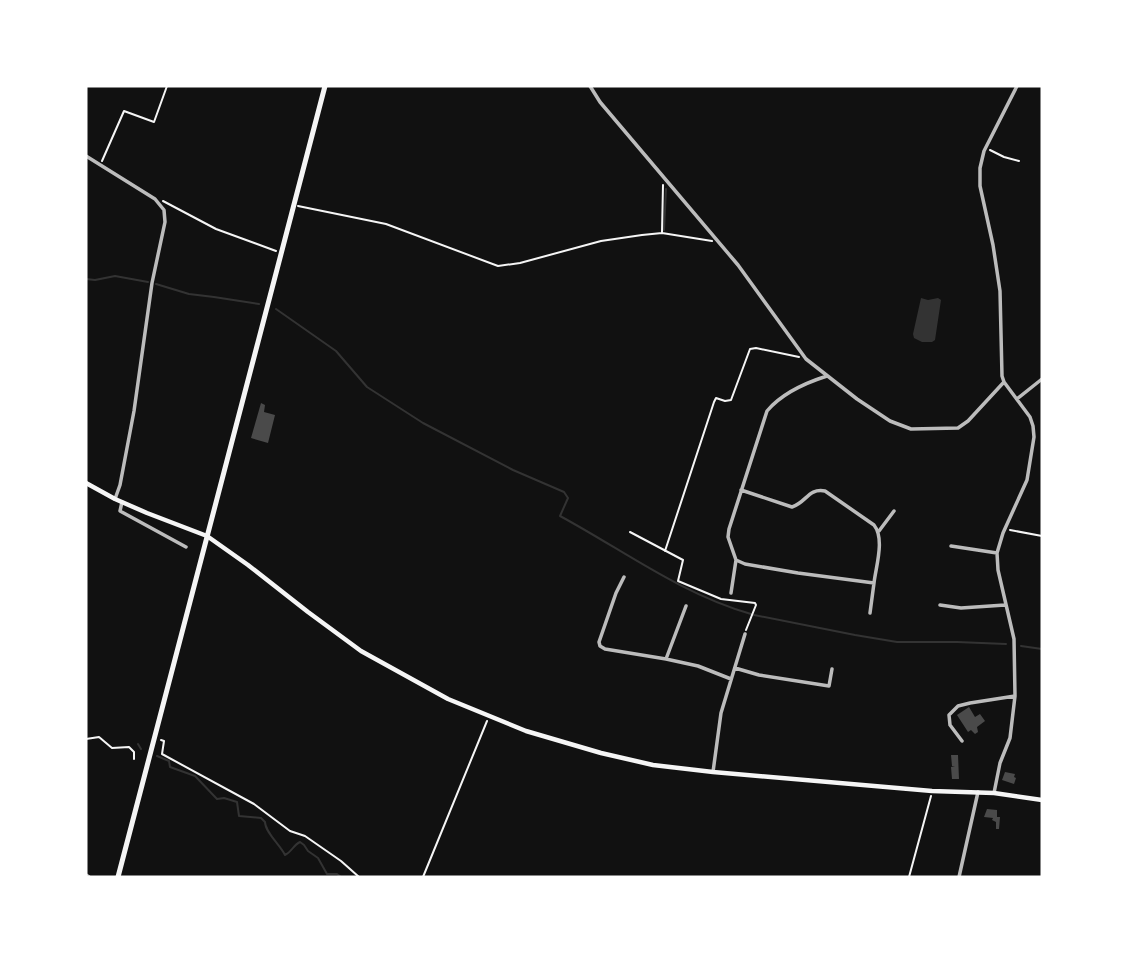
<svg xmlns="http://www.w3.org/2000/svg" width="1128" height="963" font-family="'IBM Plex Sans',sans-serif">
  <rect width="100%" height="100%" fill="#111"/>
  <path fill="#333" d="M921,298L928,300L938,298L941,300L935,340L932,342H922L914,338L913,334Z"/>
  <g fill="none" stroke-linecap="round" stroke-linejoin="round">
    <path stroke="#333" stroke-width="2" d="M664,230L666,189
      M86,279L95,280L115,276L148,282
      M156,284L189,294L214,297L259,304
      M276,309L336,351L367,387L423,423L513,470L564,492L568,498L560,516C623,550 681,594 751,614
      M754,615L855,635L897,642H957L1006,644
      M1021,646L1042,649
      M138,744L141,749
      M157,756L169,761L170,767L195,776L217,799L224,798L237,802L239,816L261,818L265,822C265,832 280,845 285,855C292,852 293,845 300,842L304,845L308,851L318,858L327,874H337L341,877"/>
  </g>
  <path fill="#4a4a4a" d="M261,403L265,405L264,412L275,415L268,443L251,438Z
    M969,707L975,717L980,714L985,721L977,727L978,732L975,734L971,730L968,732L957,715Z
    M951,755H958L959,779H952L951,767L955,766H952Z
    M1005,772L1015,774L1014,777L1016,778L1014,784L1002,780Z
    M987,809L997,810V817H1000L999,829H996V822L992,820L993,818L984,817Z"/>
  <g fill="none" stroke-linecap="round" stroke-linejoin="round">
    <path stroke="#f5f5f5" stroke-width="2" d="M990,150L1004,157L1019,161
      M102,161L124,111L154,122L167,86
      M163,201L216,229L276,251
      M298,206L386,224L498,266L520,263L601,241L642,235L662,233L712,241
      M662,232L663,185
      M1010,530L1042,536
      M630,532L683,560L678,581L721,599L755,603L756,605L746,630
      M665,551L714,402L716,398L725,401L731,400L750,349L756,348L799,357
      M86,739L99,737L112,748L129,747L134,752V759
      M161,740L164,741L162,754L254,804L290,831L305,836L341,861L359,877
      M423,877L487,721
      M909,877L931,796"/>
    <path stroke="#bcbcbc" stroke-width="3.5" d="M590,86L600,102L738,265L806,359L857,399L890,421L911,429L958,428L968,421L1004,382
      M86,156L155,199L164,210L165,222L152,283L134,411L120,485L115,499
      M1017,399L1042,379
      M122,502L120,511L186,547
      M879,531L894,511
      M951,546L997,553
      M736,560L745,564L798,573L874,583C876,566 885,539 874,525L825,491C808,488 807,502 792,507L741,490
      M624,577L616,593L599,642L600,646L605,649L666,659L698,666L731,679
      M731,593L736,560L728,537L729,529L767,411C782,393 805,383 827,376
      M940,605L961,608L1005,605
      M870,613L874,583
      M666,659L686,606
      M735,668L759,675L829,686L832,669
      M962,741L950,725L949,715L958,706L970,703L1015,696
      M713,772L721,713L745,634
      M994,793L1000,763L1010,738L1015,696L1014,639L998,570L997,553L1003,533L1027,480L1034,437L1033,426L1030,417L1004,382L1002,376L1000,291L993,245L980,186V168L984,151L1017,86
      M86,875L89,877
      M959,877L978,792"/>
    <path stroke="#f5f5f5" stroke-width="4.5" d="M86,483L115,499L147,513L207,536L248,565L308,612L361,651L448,699L526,731L601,753L653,765L713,772L932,791L994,793L1042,800"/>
    <path stroke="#f5f5f5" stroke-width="5" d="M118,877L325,86"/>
  </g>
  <rect width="1128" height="963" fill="none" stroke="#ffffff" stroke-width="175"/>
</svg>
